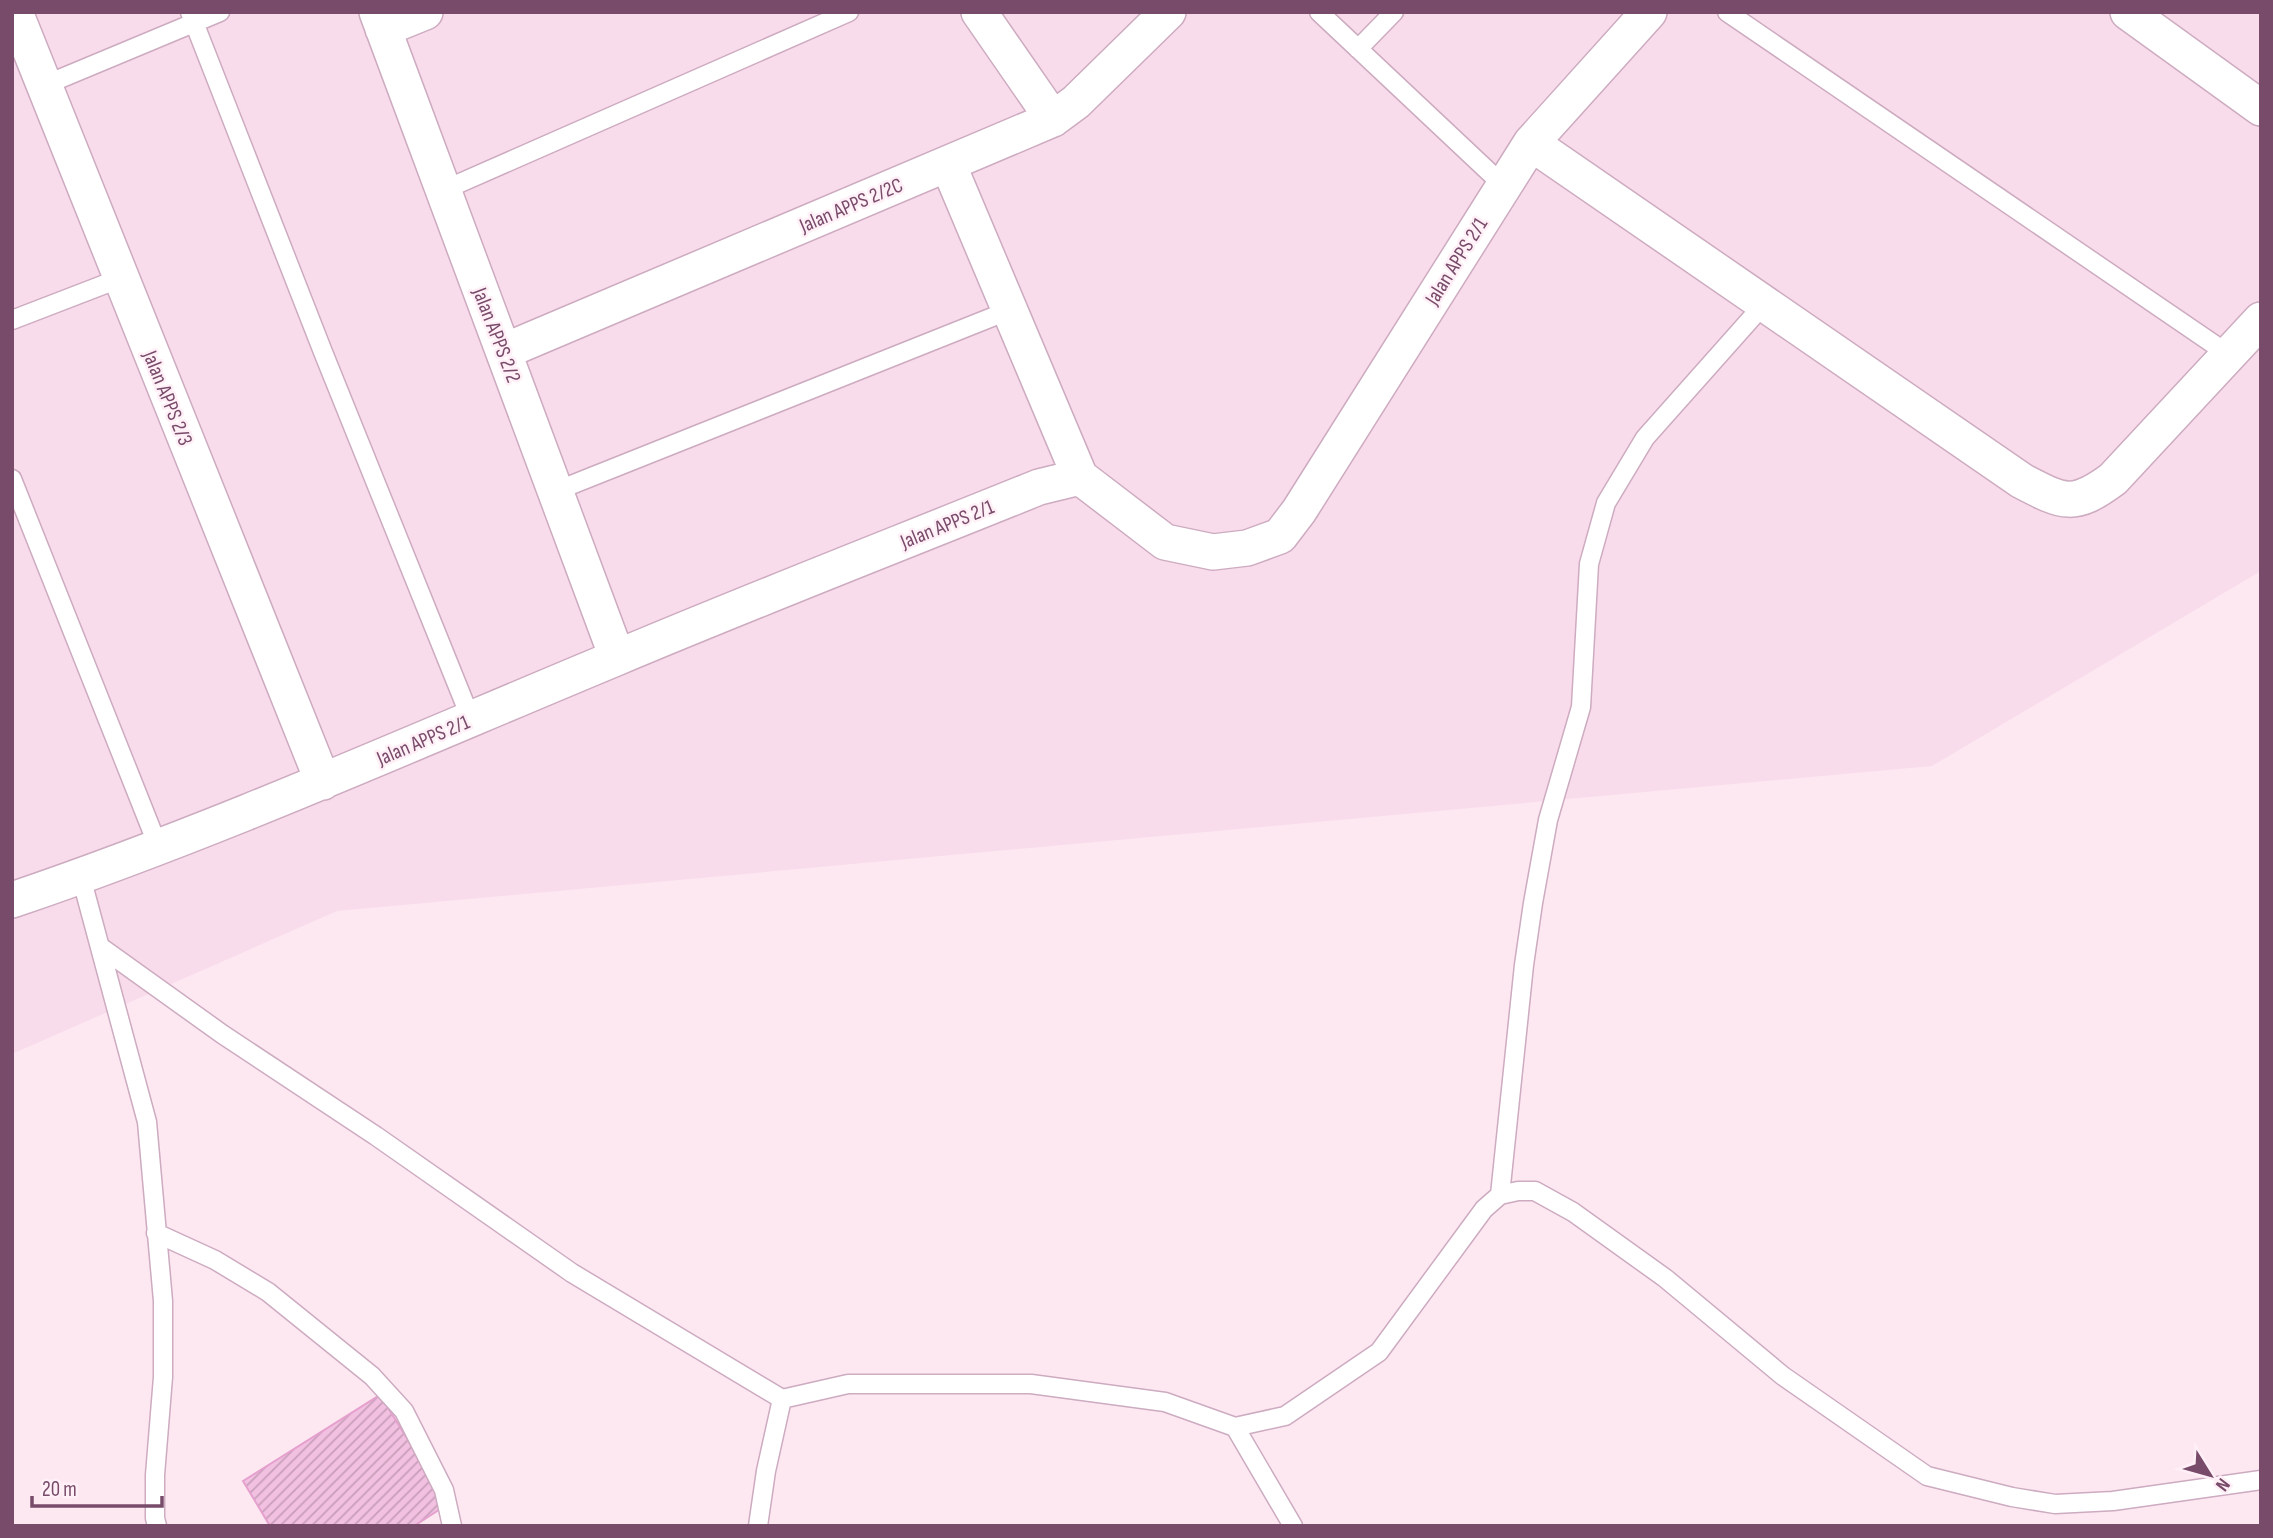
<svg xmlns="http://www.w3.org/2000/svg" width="2273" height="1538" font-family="'Sofia Sans Condensed',sans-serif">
  <defs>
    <pattern id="building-hatch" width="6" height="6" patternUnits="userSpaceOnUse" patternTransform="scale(1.75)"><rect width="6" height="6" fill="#f2c0e1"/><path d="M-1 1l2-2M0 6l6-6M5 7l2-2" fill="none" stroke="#c99eba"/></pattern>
  </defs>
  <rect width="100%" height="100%" fill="#fde8f1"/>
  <path fill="#f9dceb" d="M12,12H2261V571L1932,766L337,911L12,1054Z"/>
  <path fill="url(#building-hatch)" stroke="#e5a0ce" stroke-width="2" d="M380,1395L448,1504L414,1526H270L243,1481Z"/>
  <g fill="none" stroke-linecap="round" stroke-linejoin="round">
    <g stroke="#cdabc0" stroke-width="21">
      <path id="service" d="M190,12L323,352L471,719
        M1319,12L1504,186
        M1727,12L2228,354
        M1358,49L1394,12
        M45,85L220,12
        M444,190L849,12
        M12,320L121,278
        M12,479L158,846
        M556,491L1010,310
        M81,877L147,1122L163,1301V1377L155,1475V1518L157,1526
        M102,948L222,1034L376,1136L572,1273L782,1399L766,1471L758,1526
        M1500,1195L1524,965L1533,903L1548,820L1581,707L1589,564L1606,503L1645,438L1765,303
        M156,1233L215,1260L268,1292L372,1376L404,1411L444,1490L452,1526
        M782,1399L848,1384H1031L1165,1402L1235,1427L1285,1416L1379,1352L1484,1209L1500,1195L1518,1191H1535L1573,1212L1665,1278L1783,1376L1927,1476L2012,1497L2055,1504L2113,1501L2261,1480
        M1235,1427L1293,1526"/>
    </g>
    <g stroke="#cdabc0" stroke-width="38">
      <path id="minor" d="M15,12L323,782
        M377,12L617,657
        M979,12L1053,119
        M2128,12L2261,108
        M383,29L425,12
        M1531,143L2022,481C2064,503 2074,508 2113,479L2261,320
        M948,164L1080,477
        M505,351L1053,119L1076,102L1168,12
        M12,900C218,830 416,741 616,658C756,599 898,544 1039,487L1080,477L1165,542L1213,552L1247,548L1280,536L1299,511L1531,143L1649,12"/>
    </g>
    <use href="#service" stroke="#fff" stroke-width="18"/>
    <use href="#minor" stroke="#fff" stroke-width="35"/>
  </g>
  <g text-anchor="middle" stroke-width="5" stroke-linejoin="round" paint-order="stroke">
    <g font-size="21" fill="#784b6a" stroke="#ffeff6">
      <text transform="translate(851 205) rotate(-23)" y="7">Jalan APPS 2/2C</text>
      <text transform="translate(1456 261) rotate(-58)" y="7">Jalan APPS 2/1</text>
      <text transform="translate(497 335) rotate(69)" y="7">Jalan APPS 2/2</text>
      <text transform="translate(168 398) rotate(68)" y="7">Jalan APPS 2/3</text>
      <text transform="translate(947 524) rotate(-22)" y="7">Jalan APPS 2/1</text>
      <text transform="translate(423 740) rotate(-23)" y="7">Jalan APPS 2/1</text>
    </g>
  </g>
  <rect width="2273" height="1538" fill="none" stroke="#784b6a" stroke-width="28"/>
  <g transform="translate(2210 1475) rotate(127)" stroke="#ffeff6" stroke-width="5" paint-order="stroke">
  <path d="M0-5L12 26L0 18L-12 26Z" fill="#784b6a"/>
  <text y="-10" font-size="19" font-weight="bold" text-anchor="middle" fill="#784b6a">N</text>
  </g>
  <path d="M32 1496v10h130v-10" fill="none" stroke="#784b6a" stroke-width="3.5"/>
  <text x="42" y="1496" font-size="21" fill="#784b6a" stroke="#ffeff6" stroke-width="5" paint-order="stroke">20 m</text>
</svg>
